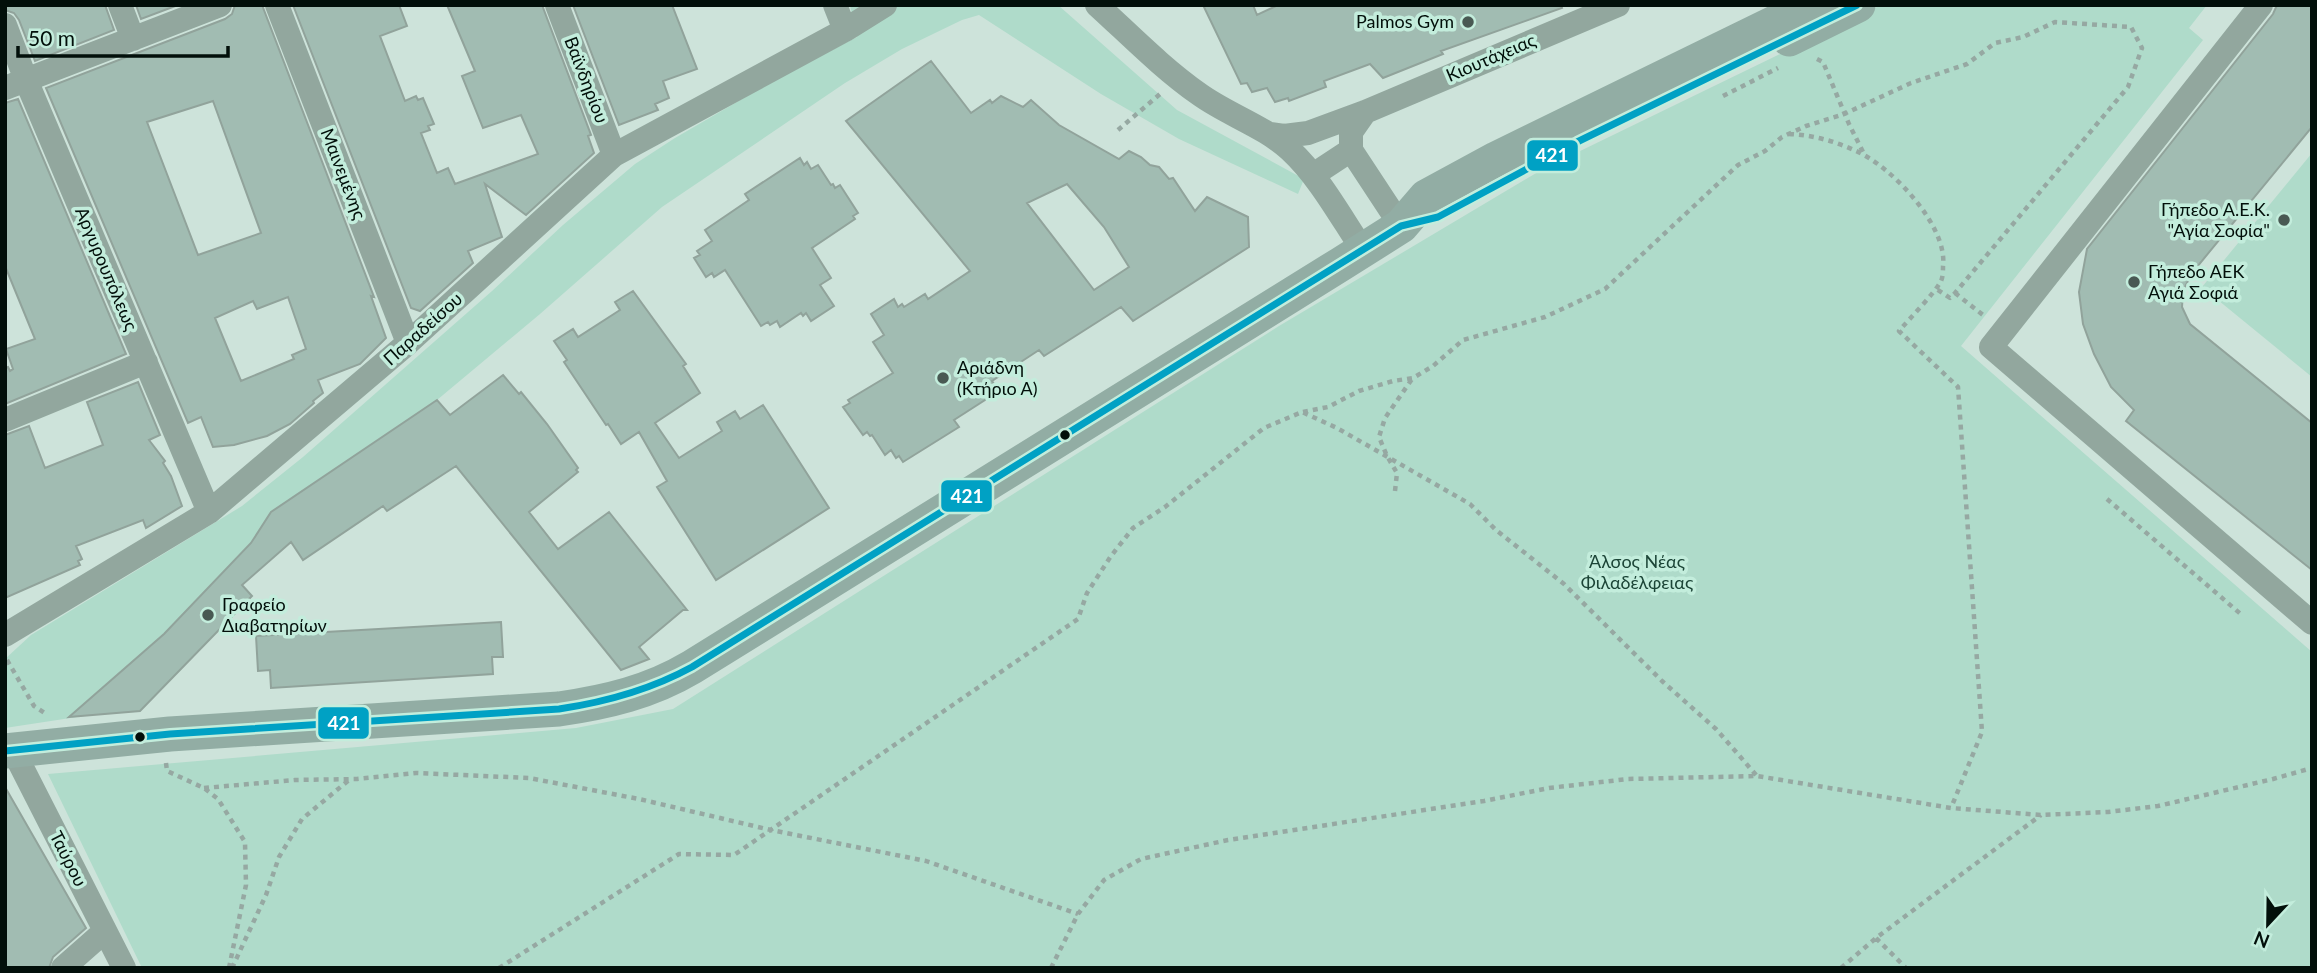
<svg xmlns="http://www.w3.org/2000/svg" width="2317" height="973" font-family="Lato,sans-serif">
  <rect width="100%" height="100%" fill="#cde3da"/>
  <path fill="#afdbca" d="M850,5H1058L1177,110L1304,179L1298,194L1179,139L1101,94L979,15L962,20L902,49L845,83L662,207L540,314L437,400L271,512L251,543L227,569L164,634L83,706L90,715L5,728V659L31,635L242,506L303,457L492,291L563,225L635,164L675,138L778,78L857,37Z
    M1881,5H2207L2189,28L2203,40L1961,346L2312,652V968H142L48,774L576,728L673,709L1279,326L1543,169Z
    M2312,153V377L2202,287Z"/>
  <path fill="#a1bcb2" stroke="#91a39b" stroke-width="2" fill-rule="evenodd" d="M5,5H105L114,30L35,61L19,20L14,13L5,10Z
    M136,5H178L141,19Z
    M235,5H262L374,297L371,296L386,338L360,364L318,380L323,393L313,401L314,403L290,424L267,436L234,445L213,447L201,417L188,423L46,88L225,19L232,14ZM213,101L261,233L198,255L147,122ZM288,297L306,349L292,355L294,359L241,381L215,318L253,301L257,309Z
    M293,5H399L407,26L380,36L405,101L416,96L418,100L423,98L434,124L428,126L430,130L421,133L437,173L448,168L455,184L538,154L521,115L483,128L462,76L475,71L447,5H542L591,135L588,136L594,153L526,215L485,184L502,237L468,251L473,263L420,311L411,308Z
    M573,5H672L697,69L663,81L669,98L655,104L658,110L619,125Z
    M1203,5H1253L1257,15L1278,5H1561L1562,8L1441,51L1443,54L1383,78L1370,64L1324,81L1326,87L1289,101L1288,98L1275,102L1267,88L1252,92L1247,83L1241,84Z
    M2277,5H2312V127L2192,273L2183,291L2182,307L2190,324L2312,423V570L2126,421L2134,410L2111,387L2094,354L2083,324L2079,292L2087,249L2273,14Z
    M931,61L971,113L990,100L992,103L1001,96L1023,107L1031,100L1059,125L1119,159L1129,151L1141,157L1150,165L1159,167L1169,179L1173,178L1195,211L1207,197L1248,217L1249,247L1133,321L1121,307L1044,356L1039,350L992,381L999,391L954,420L959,427L903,462L899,456L896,458L891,450L885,455L872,435L870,436L867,432L863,435L843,407L850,403L848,400L893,373L873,342L884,335L871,314L894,299L898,307L902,304L904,307L925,294L928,299L970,271L846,121ZM1067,184L1104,227L1129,267L1094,290L1027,203Z
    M18,99L126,354L5,404V368L8,367L10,371L13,369L6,349L35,339L5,266V103Z
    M800,158L804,165L807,162L811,169L818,165L831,185L833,184L835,188L840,185L858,213L853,216L855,219L812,248L831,278L820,285L834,306L811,321L806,313L803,316L801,313L780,327L777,321L770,325L768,322L761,326L725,270L714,277L712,273L706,277L694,258L700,255L697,251L712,241L705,230L749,200L745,194Z
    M633,291L686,364L683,366L700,393L655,423L679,458L722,431L717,422L735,411L740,419L763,405L829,508L716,580L657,487L667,481L639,432L621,444L608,424L606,425L564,362L567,360L554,341L573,329L578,337L620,310L615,302Z
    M503,375L519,394L521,392L547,424L578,468L576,470L578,472L529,512L558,549L609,512L687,610H683L639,647L649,659L621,670L456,466L387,511L383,506L303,560L291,542L242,585L252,596L140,711L69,717L164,634L251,543L271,512L437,400L450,415Z
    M138,382L160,435L149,440L165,461L163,463L171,476L182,506L146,528L143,520L76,546L82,559L78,561L80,565L5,598V435L29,426L45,468L103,445L87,402Z
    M501,622L503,657H492L493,674L271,688L270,670L258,671L256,636Z
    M5,787L86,928L53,957L49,968H5Z"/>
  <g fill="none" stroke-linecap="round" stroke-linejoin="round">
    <path stroke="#96a8a2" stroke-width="4.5" stroke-dasharray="5 5" stroke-linecap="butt" d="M1817,59L1823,62L1849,124L1864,154
      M1723,96L1778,68
      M1118,130L1160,94
      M1789,134C1812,135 1835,141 1856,151C1891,166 1948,226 1943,266C1943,270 1943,277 1941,281C1934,294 1910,318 1899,331L1958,387L1982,732L1951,808
      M1955,293L1983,315
      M1303,412L1328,407L1359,391L1393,381L1413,378L1433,366L1463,340L1545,317L1605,289L1738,165L1765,151L1782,137L1806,126L1844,114L1911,83L1967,64L1995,43L2023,37L2055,22L2131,27L2142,48L2128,87L1955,293L1950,298L1935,288
      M1395,491L1397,473L1387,456L1379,437L1385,418L1412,379
      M2107,499L2243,616
      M7,660L34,706L46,714
      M166,763L167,771L204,788L218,799L245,842L246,885L229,968
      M204,788L295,780L357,779L416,773L529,778L639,799L771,830L926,861L1078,914
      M1876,938L1906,968
      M232,968L266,895L279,857L302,819L349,780
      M499,968L679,854L734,855L1078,619L1087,593L1111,556L1133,528L1165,507L1264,428L1302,412L1337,428L1470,504L1496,530L1564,584L1662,681L1716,729L1757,776
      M1051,968L1078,914L1104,880L1141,859L1228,840L1484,801L1549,788L1628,779L1757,776L1951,808L2041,815L2108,812L2158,806L2273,779L2312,768
      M1841,968L1876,938L2041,815"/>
    <path stroke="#92a79e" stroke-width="24" d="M120,5L133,39
      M277,5L408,343
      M557,5L614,155
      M835,5L845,30
      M1097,5C1130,35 1162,68 1199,94C1228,115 1264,126 1290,150C1320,178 1340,216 1363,250
      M2261,5L1991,347L2312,623
      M5,25L26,80L209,512
      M5,88L220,5
      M1365,112L1351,132V150L1401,226
      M1270,134L1284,136L1308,133L1365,112L1618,5
      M1313,175L1351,150
      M5,420L146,362
      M5,635L209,512L408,343L614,155L845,30L885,5
      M13,750L124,968
      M63,968L105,931"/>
    <path stroke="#92ada4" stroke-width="35" d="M1789,39L1858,5
      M5,751L170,734L559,709C607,702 650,692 692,667L1341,264L1401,226L1426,197L1496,159L1811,5"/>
    <g stroke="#c3eddc" stroke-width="12">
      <path id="bus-1" d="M5,751L170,734L559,709C606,702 650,690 692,667L1401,226L1438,217L1577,142L1857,5"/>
    </g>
    <use href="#bus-1" stroke="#00a1c4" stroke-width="7"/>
  </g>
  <g fill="#495953" stroke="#c3eddc" stroke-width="2.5">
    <circle cx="1468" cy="22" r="7"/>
    <circle cx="2284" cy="220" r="7"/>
    <circle cx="2134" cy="282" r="7"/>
    <circle cx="943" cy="378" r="7"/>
    <circle cx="208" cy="615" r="7"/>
  </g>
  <g fill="#020f0a" stroke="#c3eddc" stroke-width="2.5">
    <circle cx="1065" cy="435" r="6"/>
    <circle cx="140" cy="737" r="6"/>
  </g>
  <g text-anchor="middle" stroke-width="7" stroke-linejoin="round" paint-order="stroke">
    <g font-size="18" fill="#020f0a" stroke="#c3eddc" text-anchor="start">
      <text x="1454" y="28" text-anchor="end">Palmos Gym</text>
      <text x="2270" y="216" text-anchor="end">Γήπεδο Α.Ε.Κ.<tspan x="2270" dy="21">"Αγία Σοφία"</tspan></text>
      <text x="2148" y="278">Γήπεδο ΑΕΚ<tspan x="2148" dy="21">Αγιά Σοφιά</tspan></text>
      <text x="957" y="374">Αριάδνη<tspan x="957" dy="21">(Κτήριο Α)</tspan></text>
      <text x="222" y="611">Γραφείο<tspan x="222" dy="21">Διαβατηρίων</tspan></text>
    </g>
    <g font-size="18" fill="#020f0a" stroke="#c3eddc">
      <text transform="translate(1491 58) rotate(-23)" y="6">Κιουτάχειας</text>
      <text transform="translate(586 80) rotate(69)" y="6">Βαϊνδηρίου</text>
      <text transform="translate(343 174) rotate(69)" y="6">Μαινεμένης</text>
      <text transform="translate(106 269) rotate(67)" y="6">Αργυρουπόλεως</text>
      <text transform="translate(423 329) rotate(-42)" y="6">Παραδείσου</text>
      <text transform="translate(68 859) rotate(63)" y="6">Ταύρου</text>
    </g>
    <g font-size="18" fill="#1c4537" stroke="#c3eddc">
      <text x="1637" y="568">Άλσος Νέας<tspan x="1637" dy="21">Φιλαδέλφειας</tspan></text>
    </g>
  </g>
  <g stroke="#c3eddc" stroke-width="2.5">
    <rect x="1526" y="139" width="53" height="33" rx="7" fill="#00a1c4"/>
    <rect x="940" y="479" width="53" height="34" rx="7" fill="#00a1c4"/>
    <rect x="317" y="706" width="53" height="34" rx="7" fill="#00a1c4"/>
  </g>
  <g font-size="19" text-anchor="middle" font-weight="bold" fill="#fff">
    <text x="1552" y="162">421</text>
    <text x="967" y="503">421</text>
    <text x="344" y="730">421</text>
  </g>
  <rect width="2317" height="973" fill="none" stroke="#020f0a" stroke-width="14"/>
  <g transform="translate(2268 924) rotate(202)" stroke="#c3eddc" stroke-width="5" paint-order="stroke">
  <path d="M0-5L12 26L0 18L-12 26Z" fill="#020f0a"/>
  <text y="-10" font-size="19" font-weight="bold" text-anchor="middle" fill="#020f0a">N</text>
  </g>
  <path d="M18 46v10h210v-10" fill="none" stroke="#020f0a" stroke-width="3.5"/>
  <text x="28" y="46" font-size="21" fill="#020f0a" stroke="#c3eddc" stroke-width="5" paint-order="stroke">50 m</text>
</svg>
